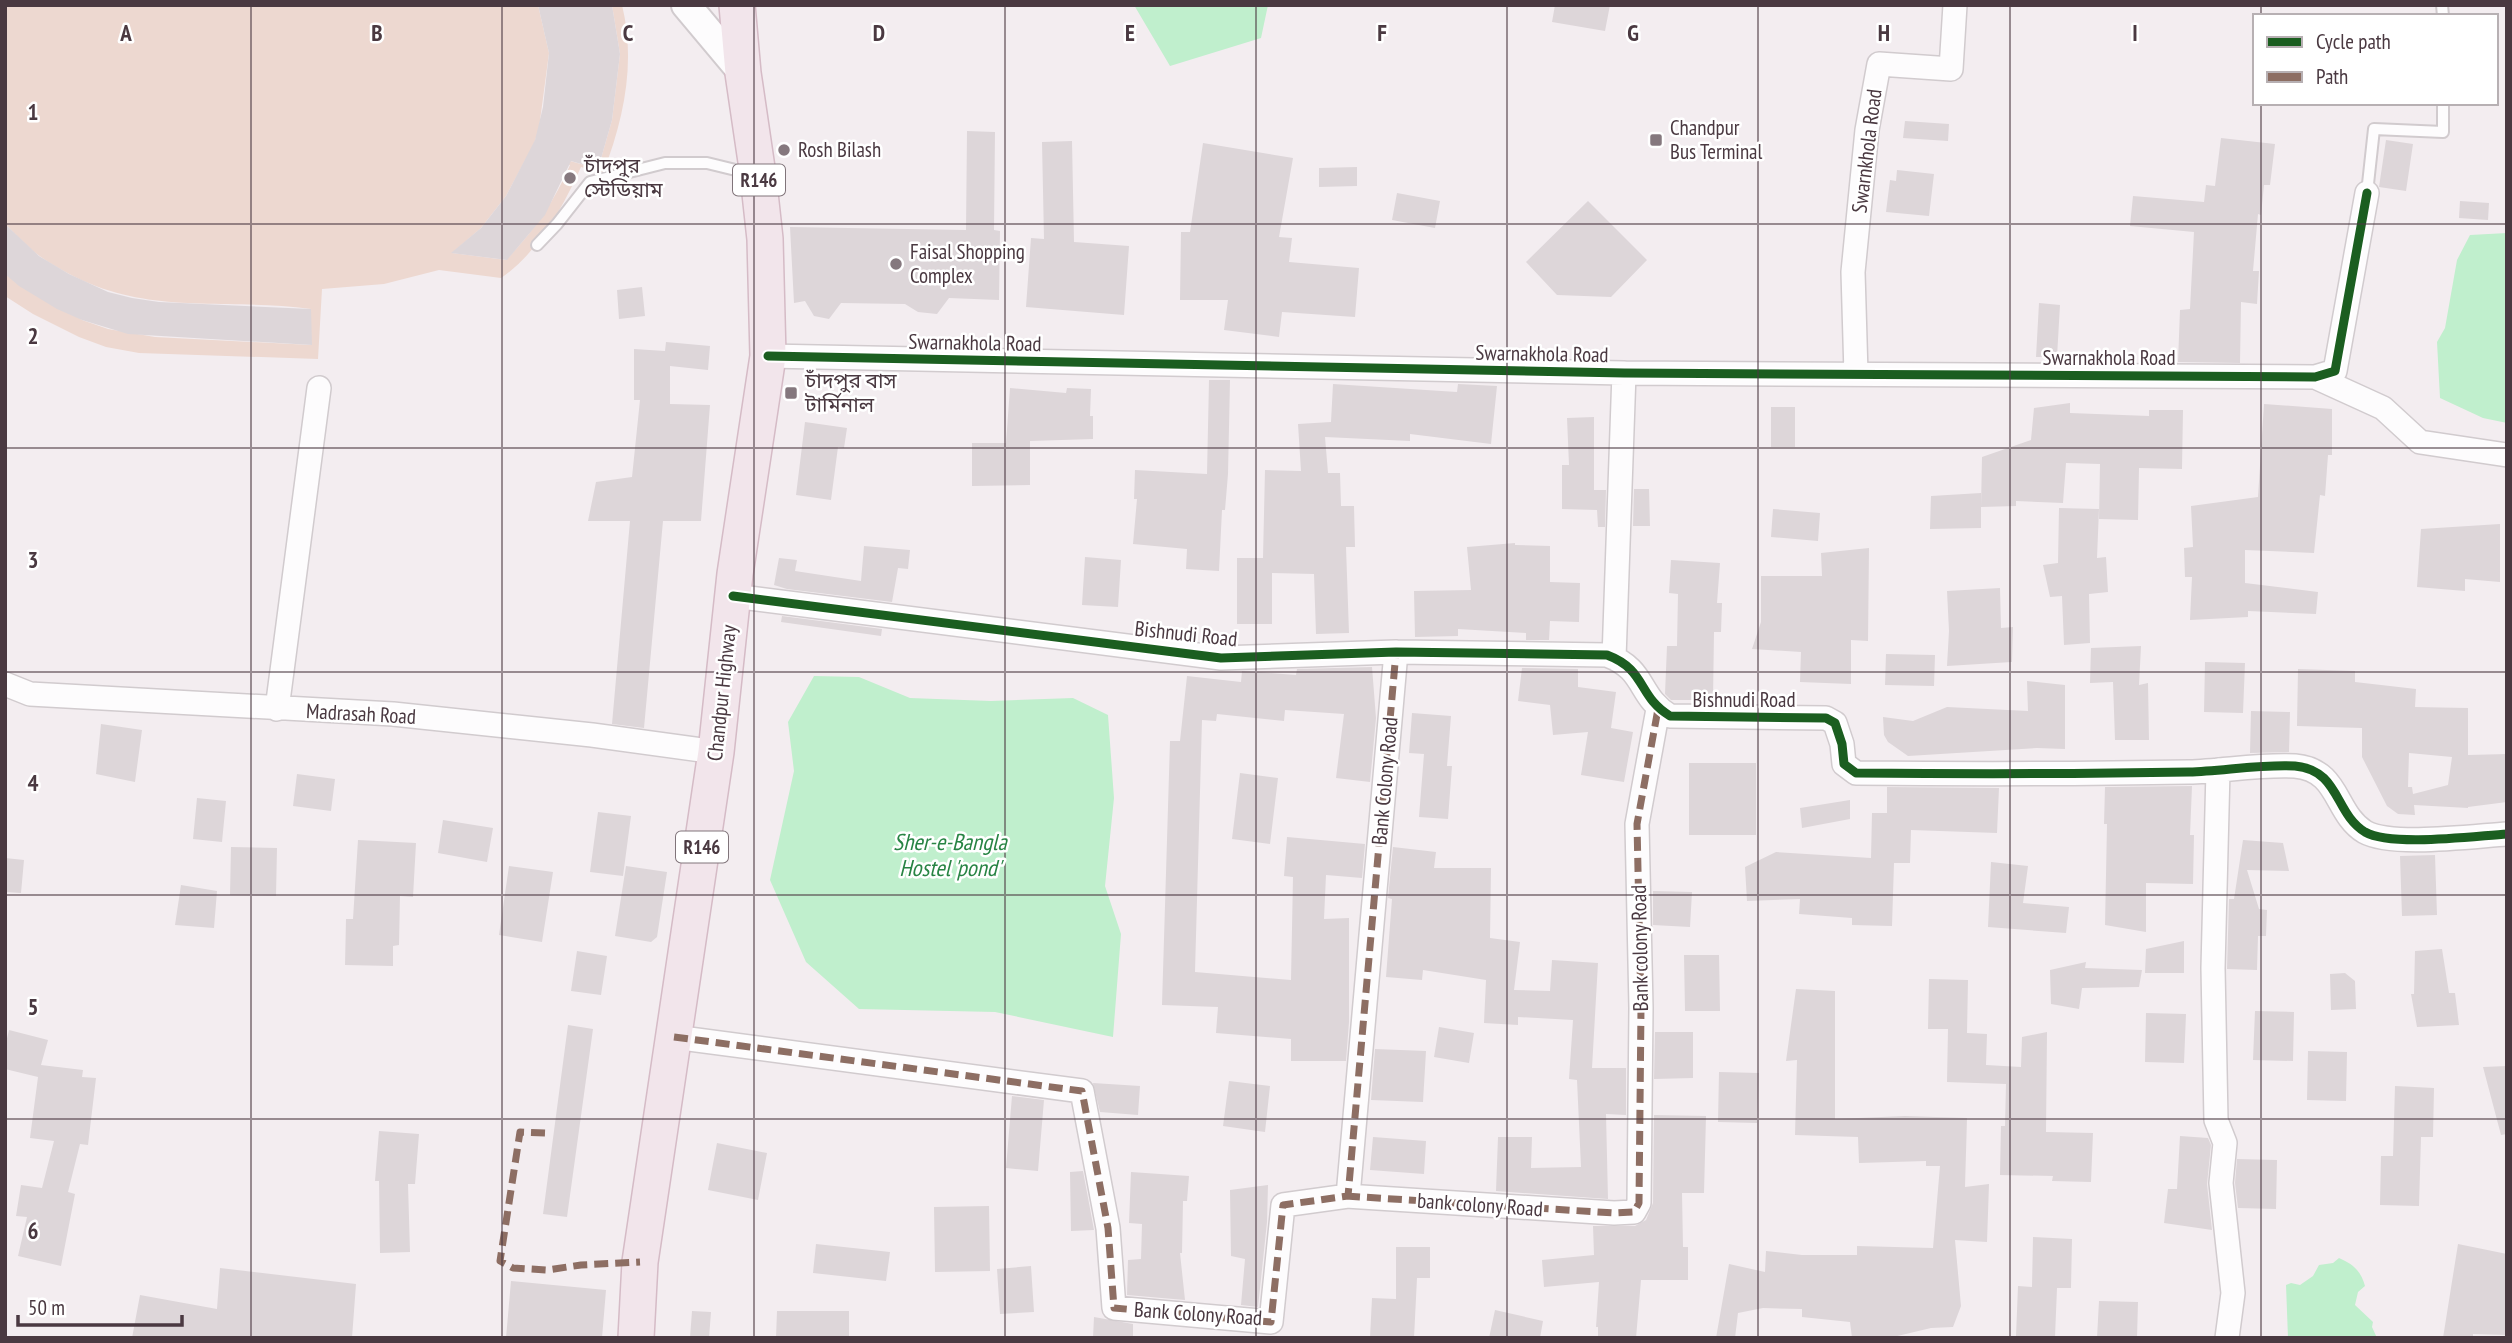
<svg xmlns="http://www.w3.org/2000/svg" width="2512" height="1343" font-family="'PT Sans Narrow','Noto Sans Bengali',sans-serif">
  <rect width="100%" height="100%" fill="#f3edf0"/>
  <path fill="#edd8d0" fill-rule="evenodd" d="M5,5H538L549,53L539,128L532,150L598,169L612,120L620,54L612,5H622C636,62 624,119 603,173L581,167C563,207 538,253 501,278L439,270L384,284L322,289L318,359L139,353L106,347L79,337L33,314L5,296V274L82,320L108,329L155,337L311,345V309C210,296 134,321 41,257C28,248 17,235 5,224ZM529,153L570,165C554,202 534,231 506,260L452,253L481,228L506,196Z"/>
  <path fill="#c0efcd" d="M1134,5H1268L1261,38L1170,66Z
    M2507,233V423L2483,418L2440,398L2437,342L2445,328L2457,260L2470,235Z
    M814,676L859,677L910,698L991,701L1073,698L1108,715L1114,798L1105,886L1121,934L1113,1037L995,1012L859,1009L806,962L770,880L794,771L788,722Z
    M2339,1258C2353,1264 2361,1271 2365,1286L2358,1292L2355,1305L2373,1322L2372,1327L2377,1338H2288L2286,1285L2291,1283L2300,1285L2313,1276L2319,1265L2333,1263Z"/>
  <path fill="#ddd6d9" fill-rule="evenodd" d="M538,5H612L620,54L612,120L598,169L571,161L545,215L507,260L451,253L481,228L506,196L535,140L543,107L549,53Z
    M1555,5H1610L1605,31L1552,22Z
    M1905,121L1949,124L1948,141L1903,138Z
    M967,131L995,132L994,230L1000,231L999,300L949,298L937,314L918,312L905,304L841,303L829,319L814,316L805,301L794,303L790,227L966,230Z
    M2221,138L2275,144L2270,185H2264L2261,215L2258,214L2253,271H2259L2257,304L2241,302L2240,363L2178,362L2180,310L2190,309L2194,232L2130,226L2133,196L2204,202L2206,185L2215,186Z
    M2386,140L2413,144L2406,191L2379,187Z
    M1072,141L1074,242L1129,246L1124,315L1026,307L1031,238L1044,239L1042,142Z
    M1203,143L1293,158L1279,237L1292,238L1289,262L1359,268L1355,317L1282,312L1279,337L1224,330L1228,300H1180L1181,232H1190Z
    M1357,167V186L1319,187V168Z
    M1897,170L1934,174L1929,216L1886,212L1890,180L1896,181Z
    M1397,193L1440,201L1435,228L1392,220Z
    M1588,201L1647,260L1611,297L1557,295L1526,262Z
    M2460,201L2489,203L2488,220L2459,218Z
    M5,224L39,256L69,274L108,292L132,298L159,302L311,309L312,345L128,334L82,320L57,309L19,286L5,274Z
    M642,287L645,316L619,319L617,290Z
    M2039,303L2060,305L2057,357H2036Z
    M666,342L710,346L708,370L670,366V404L710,405L701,521H663L644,728L612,724L630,521H588L596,482L632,477L640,400H634V349L665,351Z
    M1209,380H1230L1228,474L1225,510H1222L1219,571L1186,569L1187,549L1133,544L1137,499H1134L1135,470L1207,474Z
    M1333,384L1457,392L1458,384L1497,386L1491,444L1410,434V441L1325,437L1328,473H1340L1341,506H1354L1355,547H1346L1349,633L1316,634L1314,574L1272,573V624H1237V558H1263L1265,470L1301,471L1298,424L1331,422Z
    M1010,388L1066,393L1067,388L1091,389L1090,416H1093V439L1030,441V485L972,486V443H1006Z
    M2070,403V413L2149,416V410H2183L2182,469L2139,468L2138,520L2099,519L2100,464L2066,463L2063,503L2016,501V506L1981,507L1982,457L2031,440L2034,408Z
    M2264,404L2332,409V455H2328L2325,496L2320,495L2314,553L2245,550V583L2318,592L2316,614L2248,611V617L2190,620L2192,577H2185L2184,548L2193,547L2191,506L2258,497Z
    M1771,407H1795V447H1771Z
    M1594,417V490H1606L1605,527H1598L1597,510L1562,509V465H1569L1567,418Z
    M805,422L847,428L844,448L838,447L831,500L796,495Z
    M1634,489H1649L1650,526H1633Z
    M1981,493V528L1930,529L1931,496Z
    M2059,508L2099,509L2097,558L2106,557L2108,592L2089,594L2090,643L2064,645L2062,596L2050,597L2043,565L2058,563Z
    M1773,509L1820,513L1818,541L1771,537Z
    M2500,524V582L2465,579V591L2417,587L2421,529Z
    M1515,543V545L1550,546V582L1580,583L1579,622L1550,621L1549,640H1526V633L1458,629V636L1415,637L1414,591L1471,590L1467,547Z
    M864,546L910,550L908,569L898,568L892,602L787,589L774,585L779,558L797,560L795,571L861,581Z
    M1869,548L1868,641L1851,640V684L1800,682L1801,652L1752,649L1761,622V576H1822L1821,553Z
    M1085,557L1121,560L1118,607L1082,605Z
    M1671,560L1720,563L1717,603H1722L1721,632H1714L1713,700H1671L1665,694L1667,646H1677L1678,594L1669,593Z
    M2000,588L2001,628L2013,627L2012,662L1947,666L1949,631L1947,591Z
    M782,616L882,629L881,636L781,622Z
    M2141,646L2139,685L2148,683L2149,740H2115L2113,682L2090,683L2091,648Z
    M1886,654L1935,655L1934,686L1885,685Z
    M2205,662L2245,663L2243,713L2204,712Z
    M1372,667L1376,718L1370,782L1336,778L1344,714L1285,710L1284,721L1217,714L1216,721L1202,720L1195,972L1291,980L1293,877L1284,876L1287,837L1365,844L1362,878L1326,875L1324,919L1349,918V1022L1346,1061H1291V1039L1216,1033L1218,1007L1162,1005L1170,741H1180L1187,676L1241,682L1242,671L1296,675L1297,669Z
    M1522,668L1578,669V687L1616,692L1611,728L1633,732L1624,782L1581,775L1588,732L1553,735L1550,705L1518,701Z
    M2298,669L2355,671V682L2416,689L2415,707L2468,708V755L2507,754V802L2468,807V808L2414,805L2415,815L2398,814L2387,806L2362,757V728L2297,726ZM2409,753L2452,757L2448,785L2413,794L2412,787H2408Z
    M2027,681L2065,685V749L2037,748L1908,756L1888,742L1884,735L1883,717L1913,721L1947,707L2028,711Z
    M2251,711L2290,712L2289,752L2250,753Z
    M1412,713L1451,716L1447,766H1452L1448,819L1419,817L1424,754L1409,753Z
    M101,724L142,730L135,782L96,774Z
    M1689,763H1756V835H1689Z
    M1240,773L1278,778L1270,844L1232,839Z
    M297,774L335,779L331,811L293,806Z
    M2192,786L2190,835H2194L2193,884L2146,883V932L2105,925L2107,824H2104L2105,787Z
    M1887,787L1999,788L1997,833L1911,830L1910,863H1894L1892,926L1852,925V918L1799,914L1800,899L1747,901L1745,867L1776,852L1871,858L1872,813H1887Z
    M197,798L226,801L222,842L193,839Z
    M1850,800V819L1802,828L1800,808Z
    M598,812L631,816L623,876L590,872Z
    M443,820L493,828L487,862L438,853Z
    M358,840L416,843L413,897L400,896L399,945L393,946V966L345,965L346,919H353Z
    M2243,840L2283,843L2289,871L2247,870L2259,909L2267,910L2266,936H2258L2257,970L2227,969L2229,899H2234Z
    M231,847L277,848L276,896L230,895Z
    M1393,847L1436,852L1434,868H1491L1490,938L1520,942L1514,990L1550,991L1552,960L1598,963L1592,1068H1626V1115L1606,1114L1608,1199L1496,1191L1498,1137H1532L1531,1168L1581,1167L1577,1080L1569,1079L1573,1020L1518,1017V1025L1484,1023L1486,980L1423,970L1422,980L1386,977L1392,899L1388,898Z
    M2435,855L2437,915L2402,916L2400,856Z
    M5,858L24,860L21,893L5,892Z
    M1991,862L2028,866L2023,903L2069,907L2066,933L1988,927Z
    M509,866L553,872L542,942L499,935Z
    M626,866L667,872L657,937L651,942L615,936Z
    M181,885L217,891L214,928L175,925Z
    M1653,891L1692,892L1690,927L1653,925Z
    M2184,941V973H2145L2146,949Z
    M2442,949L2449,993H2455L2459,1025L2417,1027L2411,994H2414L2415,951Z
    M577,951L607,956L601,995L571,991Z
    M1684,955H1719L1720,1011H1685Z
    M2086,962L2085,968L2142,970L2139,987L2082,988L2079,1009L2051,1004L2050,970Z
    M2345,973L2355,981L2356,1009L2331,1010L2330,974Z
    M1929,979L1968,980L1967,1033L1987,1034L1986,1065L2021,1067L2022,1037L2047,1032L2046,1132L2093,1133L2091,1182L2052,1181L2053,1176L2000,1175L2001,1126H2005L2006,1084L1947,1082L1948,1029H1928Z
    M1796,989L1835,991V1119L1905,1116L1967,1118L1965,1187L1989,1184L1987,1242L1955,1240L1961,1306L1953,1327L1931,1328L1889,1338H1852L1850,1322L1802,1317V1309L1763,1308L1738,1313L1735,1338H1716L1729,1264L1765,1272L1766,1251L1802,1255H1857V1246L1933,1248L1940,1166H1926V1161L1859,1163L1858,1137L1795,1135L1797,1060L1786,1061Z
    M2255,1011L2294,1012L2293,1061L2253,1060Z
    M2146,1013L2186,1014L2184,1063L2145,1062Z
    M568,1025L593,1029L567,1217L543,1214Z
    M1439,1027L1474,1033L1469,1063L1434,1057Z
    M9,1030L48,1040L41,1065L83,1070L82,1077L96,1078L88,1145L80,1144L68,1192L75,1194L61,1266L18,1256L27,1217L16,1216L21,1185L42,1188L54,1141L30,1138L38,1077L5,1069V1047Z
    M1655,1032H1693V1078L1654,1079Z
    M1375,1049L1426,1051L1423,1102L1371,1100Z
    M2308,1051L2347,1052L2346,1101L2307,1100Z
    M2507,1066V1134L2501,1135L2483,1067Z
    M1719,1072L1759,1073L1757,1123L1718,1122Z
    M1229,1081L1270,1086L1265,1132L1223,1126Z
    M1093,1083L1140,1086L1138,1115L1100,1112Z
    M2395,1086L2434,1088L2433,1137H2421L2419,1206L2380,1205L2381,1156H2393Z
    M1012,1096L1044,1100L1038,1171L1006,1168Z
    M1654,1115L1706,1116L1704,1193H1682L1683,1247H1688V1280H1641L1636,1338H1598V1327H1596L1599,1282L1544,1287L1542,1260L1594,1255L1593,1226H1635L1646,1220L1653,1203Z
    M379,1131L419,1134L415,1184H408L410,1252L380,1253L379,1181H375Z
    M2180,1136L2208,1138L2211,1145L2207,1184L2212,1230L2164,1223L2168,1189H2177Z
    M1373,1137L1426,1141L1424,1174L1370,1170Z
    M717,1143L767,1153L758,1200L708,1190Z
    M2237,1159L2277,1160L2276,1209L2238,1208L2235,1183Z
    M1083,1171L1094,1230L1071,1231L1070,1172Z
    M1131,1172L1189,1176L1187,1201H1183L1182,1253H1180L1185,1300L1127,1295L1128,1260L1141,1259L1142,1224L1129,1223Z
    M1268,1185L1267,1222L1258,1307L1241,1305L1245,1259L1231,1256L1230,1190Z
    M989,1206L990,1271L935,1272L934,1207Z
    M2033,1237L2072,1239L2071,1288H2057L2055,1337L2016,1336L2018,1286L2032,1287Z
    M816,1244L890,1252L886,1281L813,1273Z
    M2458,1244L2507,1254V1335L2473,1334V1338H2443Z
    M1396,1247H1430V1278H1417L1414,1338H1370L1372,1298L1396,1299Z
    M1031,1266L1034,1312L1000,1314L997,1269Z
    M220,1268L356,1284L352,1338H132L140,1295L217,1309Z
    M511,1281L606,1290L602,1338H506Z
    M2099,1301L2138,1302L2137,1338H2097Z
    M1495,1310L1543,1321L1540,1338H1489Z
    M692,1311L711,1312L709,1338H690Z
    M777,1311H849V1338H776Z
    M1094,1317L1133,1324V1338H1093Z"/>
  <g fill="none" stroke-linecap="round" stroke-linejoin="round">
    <g stroke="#d1cbce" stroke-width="14">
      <path id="service" d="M2442,5L2443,16
        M2367,193L2374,129L2443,132V103
        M537,245L557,224L590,182L665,163H707L752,174"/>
    </g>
    <g stroke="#d1cbce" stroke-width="26">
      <path id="minor" d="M768,356L1624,373L2315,377L2335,371L2367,193
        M1856,374L1853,272L1867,130L1879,64L1951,69L1955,5
        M2315,377L2383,408L2420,442L2507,455
        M733,596L1221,658L1396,652L1607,655C1647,670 1637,696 1670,716L1826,718L1835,723L1842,744L1844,764L1856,773C1967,774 2078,774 2189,772C2223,771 2261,764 2295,766C2340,770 2334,813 2365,832C2392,847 2474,836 2507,834
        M1614,658L1624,373
        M5,684L30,694L393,714L592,735L716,752
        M277,709L319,388
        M2218,770L2213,968L2216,1120L2225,1143L2221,1183L2233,1293L2227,1338
        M674,1037L1082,1091L1108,1228L1114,1308L1271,1322L1283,1205L1348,1196L1396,652
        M1346,1196L1614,1213L1634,1212L1639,1203L1641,1008L1637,824L1658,709L1650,753"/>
    </g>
    <g stroke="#d1cbce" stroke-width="32">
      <path id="tertiary" d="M686,5L743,73"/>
    </g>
    <g stroke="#d5bbc6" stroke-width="38">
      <path id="primary" d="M636,1338L640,1262L716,752L735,574L768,356L765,239L758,175L743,73L737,5"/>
    </g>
    <use href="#service" stroke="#fdfcfd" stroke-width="10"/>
    <use href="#minor" stroke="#fdfcfd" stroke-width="23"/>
    <use href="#tertiary" stroke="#fdfcfd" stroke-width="28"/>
    <use href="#primary" stroke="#f2e5eb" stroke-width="35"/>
    <path stroke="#8d6e63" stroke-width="7" stroke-dasharray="14 7" stroke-linecap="butt" d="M674,1037L1082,1091L1108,1228L1114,1308L1271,1322L1283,1205L1348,1196L1396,652
      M545,1133L520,1132L500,1261L513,1268L547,1270L581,1265L640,1262
      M1346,1196L1614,1213L1634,1212L1639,1203L1641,1008L1637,824L1658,709L1650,753"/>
    <g stroke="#fff" stroke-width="13">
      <path id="cycleway" d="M768,356L1624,373L2315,377L2335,371L2367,193
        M733,596L1221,658L1396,652L1607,655C1647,670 1637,696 1670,716L1826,718L1835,723L1842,744L1844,764L1856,773C1967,774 2078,774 2189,772C2223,771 2261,764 2295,766C2340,770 2334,813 2365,832C2392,847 2474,836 2507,834"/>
    </g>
    <use href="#cycleway" stroke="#1b5e20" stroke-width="9"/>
  </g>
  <path fill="none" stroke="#4a3941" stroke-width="2" stroke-opacity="0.55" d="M251,5V1338M502,5V1338M754,5V1338M1005,5V1338M1256,5V1338M1507,5V1338M1758,5V1338M2010,5V1338M2261,5V16M2261,103V1338M5,224H2507M5,448H2507M5,672H2507M5,895H2507M5,1119H2507"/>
  <g fill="#85787e" stroke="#fff" stroke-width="2.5">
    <rect x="1649" y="133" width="14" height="14" rx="3.5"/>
    <circle cx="784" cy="150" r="7"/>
    <circle cx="570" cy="178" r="7"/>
    <circle cx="896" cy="264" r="7"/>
    <rect x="784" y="386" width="14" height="14" rx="3.5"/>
  </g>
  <g text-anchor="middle" stroke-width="5" stroke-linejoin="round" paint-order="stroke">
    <g fill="#fff" stroke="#80747a" stroke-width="2">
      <rect x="733" y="164.5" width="52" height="31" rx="5"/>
      <rect x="676" y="831.5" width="52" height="31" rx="5"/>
    </g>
    <g font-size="19" font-weight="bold" fill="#4a3941">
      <text x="759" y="187">R146</text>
      <text x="702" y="854">R146</text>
    </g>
    <g font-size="21" fill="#4a3941" stroke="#fff" text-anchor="start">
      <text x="1670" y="135">Chandpur<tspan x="1670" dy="24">Bus Terminal</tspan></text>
      <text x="798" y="157">Rosh Bilash</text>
      <text x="584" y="173">চাঁদপুর<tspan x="584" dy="24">স্টেডিয়াম</tspan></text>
      <text x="910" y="259">Faisal Shopping<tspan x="910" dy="24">Complex</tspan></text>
      <text x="805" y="388">চাঁদপুর বাস<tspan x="805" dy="24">টার্মিনাল</tspan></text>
    </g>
    <g font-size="21" fill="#4a3941" stroke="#fff">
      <text transform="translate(1867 151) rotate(-83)" y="7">Swarnkhola Road</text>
      <text transform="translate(975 343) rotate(1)" y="7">Swarnakhola Road</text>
      <text transform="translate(1542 354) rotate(1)" y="7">Swarnakhola Road</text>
      <text x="2109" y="365">Swarnakhola Road</text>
      <text transform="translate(1186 634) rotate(6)" y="7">Bishnudi Road</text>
      <text transform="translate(722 693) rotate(-84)" y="7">Chandpur Highway</text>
      <text x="1744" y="707">Bishnudi Road</text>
      <text transform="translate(361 714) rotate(3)" y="7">Madrasah Road</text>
      <text transform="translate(1385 781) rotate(-85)" y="7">Bank Colony Road</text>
      <text transform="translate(1640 948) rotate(-91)" y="7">Bank colony Road</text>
      <text transform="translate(1480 1205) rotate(4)" y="7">bank colony Road</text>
      <text transform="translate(1198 1314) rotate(4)" y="7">Bank Colony Road</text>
    </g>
    <g font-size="23" font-style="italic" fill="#288444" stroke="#fff">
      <text x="950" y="850">Sher-e-Bangla<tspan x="950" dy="26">Hostel 'pond'</tspan></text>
    </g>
  </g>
  <g font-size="23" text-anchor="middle" font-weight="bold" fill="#4a3941" stroke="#fff" stroke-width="5" stroke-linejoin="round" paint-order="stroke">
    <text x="126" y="41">A</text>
    <text x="377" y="41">B</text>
    <text x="628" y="41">C</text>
    <text x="879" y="41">D</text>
    <text x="1130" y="41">E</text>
    <text x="1382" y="41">F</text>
    <text x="1633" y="41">G</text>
    <text x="1884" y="41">H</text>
    <text x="2135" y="41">I</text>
    <text x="33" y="120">1</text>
    <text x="33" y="344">2</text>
    <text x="33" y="568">3</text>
    <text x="33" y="791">4</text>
    <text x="33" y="1015">5</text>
    <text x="33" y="1239">6</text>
  </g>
  <rect width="2512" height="1343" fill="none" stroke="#4a3941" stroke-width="14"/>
  <rect x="2253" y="14" width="245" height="91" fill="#ffffff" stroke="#b7b0b3" stroke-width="2"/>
  <rect x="2267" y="37" width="35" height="10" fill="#1b5e20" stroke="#b7b0b3" stroke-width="2"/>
  <text x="2316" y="49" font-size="21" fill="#4a3941">Cycle path</text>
  <rect x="2267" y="72" width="35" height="10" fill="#8d6e63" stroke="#b7b0b3" stroke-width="2"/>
  <text x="2316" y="84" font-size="21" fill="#4a3941">Path</text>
  <path d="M18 1315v10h164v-10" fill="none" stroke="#4a3941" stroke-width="3.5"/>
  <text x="28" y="1315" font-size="21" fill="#4a3941" stroke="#ffffff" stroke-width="5" paint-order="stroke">50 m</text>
</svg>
